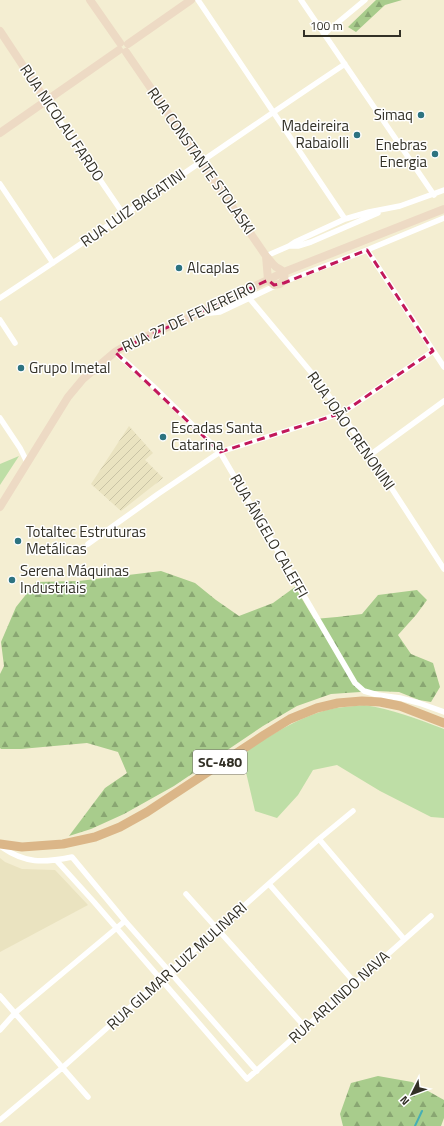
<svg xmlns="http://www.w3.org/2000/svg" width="444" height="1126" font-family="'Titillium Web',sans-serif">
  <defs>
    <pattern id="industrial-furrows" width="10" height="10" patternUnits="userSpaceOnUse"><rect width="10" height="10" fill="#eae3c0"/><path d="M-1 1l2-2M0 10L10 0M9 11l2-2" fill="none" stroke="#c9c3a5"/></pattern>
    <pattern id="forest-firs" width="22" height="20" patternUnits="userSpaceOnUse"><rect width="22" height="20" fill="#a8cc8c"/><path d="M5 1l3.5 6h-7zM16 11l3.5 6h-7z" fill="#89a672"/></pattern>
  </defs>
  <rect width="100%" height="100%" fill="#f4eed2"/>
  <path fill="#eae3c0" d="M0,858L5,862L22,869L55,870L88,905L0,952Z"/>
  <path fill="url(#industrial-furrows)" d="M129,426L153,453L145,460L163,478L121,511L91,484Z"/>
  <path fill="#bedea6" d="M19,456L0,485V464Z
    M364,705C392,709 417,719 444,729V818L431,817L380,791L337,765L313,770L298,795L277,818L255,811L245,768L236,757C267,738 299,715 336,708C345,707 354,706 364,705Z"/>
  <path fill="url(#forest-firs)" d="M376,0H402L385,5L356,32L348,27Z
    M161,571L195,583L216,600L239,616L273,603L295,587L314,619L337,617L362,614L378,595L417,590L427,600L416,615L398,635L411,654L433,663L440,687L431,702L419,700L399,692L375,691L331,694L297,706L263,726L174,786L124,814L91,829L69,836L105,788L127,773L118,752L87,743L21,749H1L0,748V674L4,666L1,642L16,607L36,582L79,581Z
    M378,1076L412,1082L444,1100V1118L441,1126H343L340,1114L351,1083Z"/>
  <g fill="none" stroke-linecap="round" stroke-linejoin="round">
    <path stroke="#46aeb5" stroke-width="2" d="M415,1126L422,1111"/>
    <path stroke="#fff" stroke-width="5.5" d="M198,0L345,219
      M301,0L434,195
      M324,34L365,0
      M47,102L124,215
      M0,184L53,263
      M289,246H298L311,242L378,213
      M367,250L444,367
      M266,256L289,246L295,242L345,219L369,212L400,206L444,190
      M281,283L367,250L444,218
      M0,298C116,222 229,141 345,64
      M250,299L320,383L370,455L444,569
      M200,314L220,312L277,285
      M0,320L15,343
      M115,352L153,386L220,452L355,683L364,691L378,695L400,698L419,703L444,712
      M0,418L20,448L27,462
      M370,455L444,401
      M88,544L158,494L220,452L342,413L433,351
      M319,839L404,939
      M0,846C25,864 43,863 72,857L125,921L257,1071
      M56,860L94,902L247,1079L431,916
      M269,884L355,983
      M186,894L305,1027
      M0,996L88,1097
      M0,1030L15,1013L125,921
      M0,1120L62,1068L319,839L353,811"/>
    <path stroke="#eddac4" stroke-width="8" d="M90,0L120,43
      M0,31L47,102
      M128,44L191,0
      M126,52L266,256L268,280L274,285L280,284L284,280C286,270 282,271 276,267C272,264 269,259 266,256
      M0,133L119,50
      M0,507L68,397L83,379L115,352L127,345L197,314L284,272L444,209"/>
    <path stroke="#dbb688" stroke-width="9" d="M0,844L22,847L63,844L95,837L120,827L147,812L264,735L290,719L317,708L338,703L362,701L380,702L400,706L444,723"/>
  </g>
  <path fill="none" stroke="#c2185b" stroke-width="3" stroke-dasharray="8 5" stroke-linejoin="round" d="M367,250L433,351L342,413L220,452L115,352L268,280L274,285L284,283Z"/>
  <g fill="#2d7381" stroke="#fff" stroke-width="1.5">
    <circle cx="421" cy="115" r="4"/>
    <circle cx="357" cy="135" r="4"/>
    <circle cx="435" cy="154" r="4"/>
    <circle cx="179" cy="268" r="4"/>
    <circle cx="21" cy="368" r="4"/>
    <circle cx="163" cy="437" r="4"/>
    <circle cx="18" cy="541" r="4"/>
    <circle cx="12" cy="580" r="4"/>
  </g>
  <g text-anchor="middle" stroke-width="3" stroke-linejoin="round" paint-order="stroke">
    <rect fill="#fff" stroke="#706e67" stroke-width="1" x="193" y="750" width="54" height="24" rx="3"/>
    <g font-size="14" font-weight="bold" fill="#323026">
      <text x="220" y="767">SC-480</text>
    </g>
    <g font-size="15" fill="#323026" stroke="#fff" text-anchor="start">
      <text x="413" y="120" text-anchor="end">Simaq</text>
      <text x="349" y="131" text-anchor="end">Madeireira<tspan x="349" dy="17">Rabaiolli</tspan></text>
      <text x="427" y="150" text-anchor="end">Enebras<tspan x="427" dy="17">Energia</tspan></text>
      <text x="187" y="273">Alcaplas</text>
      <text x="29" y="373">Grupo Imetal</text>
      <text x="171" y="433">Escadas Santa<tspan x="171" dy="17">Catarina</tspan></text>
      <text x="26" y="537">Totaltec Estruturas<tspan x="26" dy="17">Metálicas</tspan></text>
      <text x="20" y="576">Serena Máquinas<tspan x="20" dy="17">Industriais</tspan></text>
    </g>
    <g font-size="15" fill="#323026" stroke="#fff">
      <text transform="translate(62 123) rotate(56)" y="5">RUA NICOLAU FARDO</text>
      <text transform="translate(201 161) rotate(55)" y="5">RUA CONSTANTE STOLASKI</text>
      <text transform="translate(133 208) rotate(-35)" y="5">RUA LUIZ BAGATINI</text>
      <text transform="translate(189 317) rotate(-25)" y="5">RUA 27 DE FEVEREIRO</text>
      <text transform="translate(351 431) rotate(55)" y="5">RUA JOÃO CRENONINI</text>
      <text transform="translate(269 536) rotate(60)" y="5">RUA ÂNGELO CALEFFI</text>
      <text transform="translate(177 966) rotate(-42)" y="5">RUA GILMAR LUIZ MULINARI</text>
      <text transform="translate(339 997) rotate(-42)" y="5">RUA ARLINDO NAVA</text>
    </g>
  </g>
  <g transform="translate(412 1094) rotate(228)" stroke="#ffffff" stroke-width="3" paint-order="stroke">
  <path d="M0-3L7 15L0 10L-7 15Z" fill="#323026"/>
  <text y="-6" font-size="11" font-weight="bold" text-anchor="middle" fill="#323026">N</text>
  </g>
  <path d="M304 30v6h96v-6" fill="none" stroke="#323026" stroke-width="2"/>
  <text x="310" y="30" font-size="12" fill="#323026" stroke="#ffffff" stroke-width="3" paint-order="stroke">100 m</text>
</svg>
